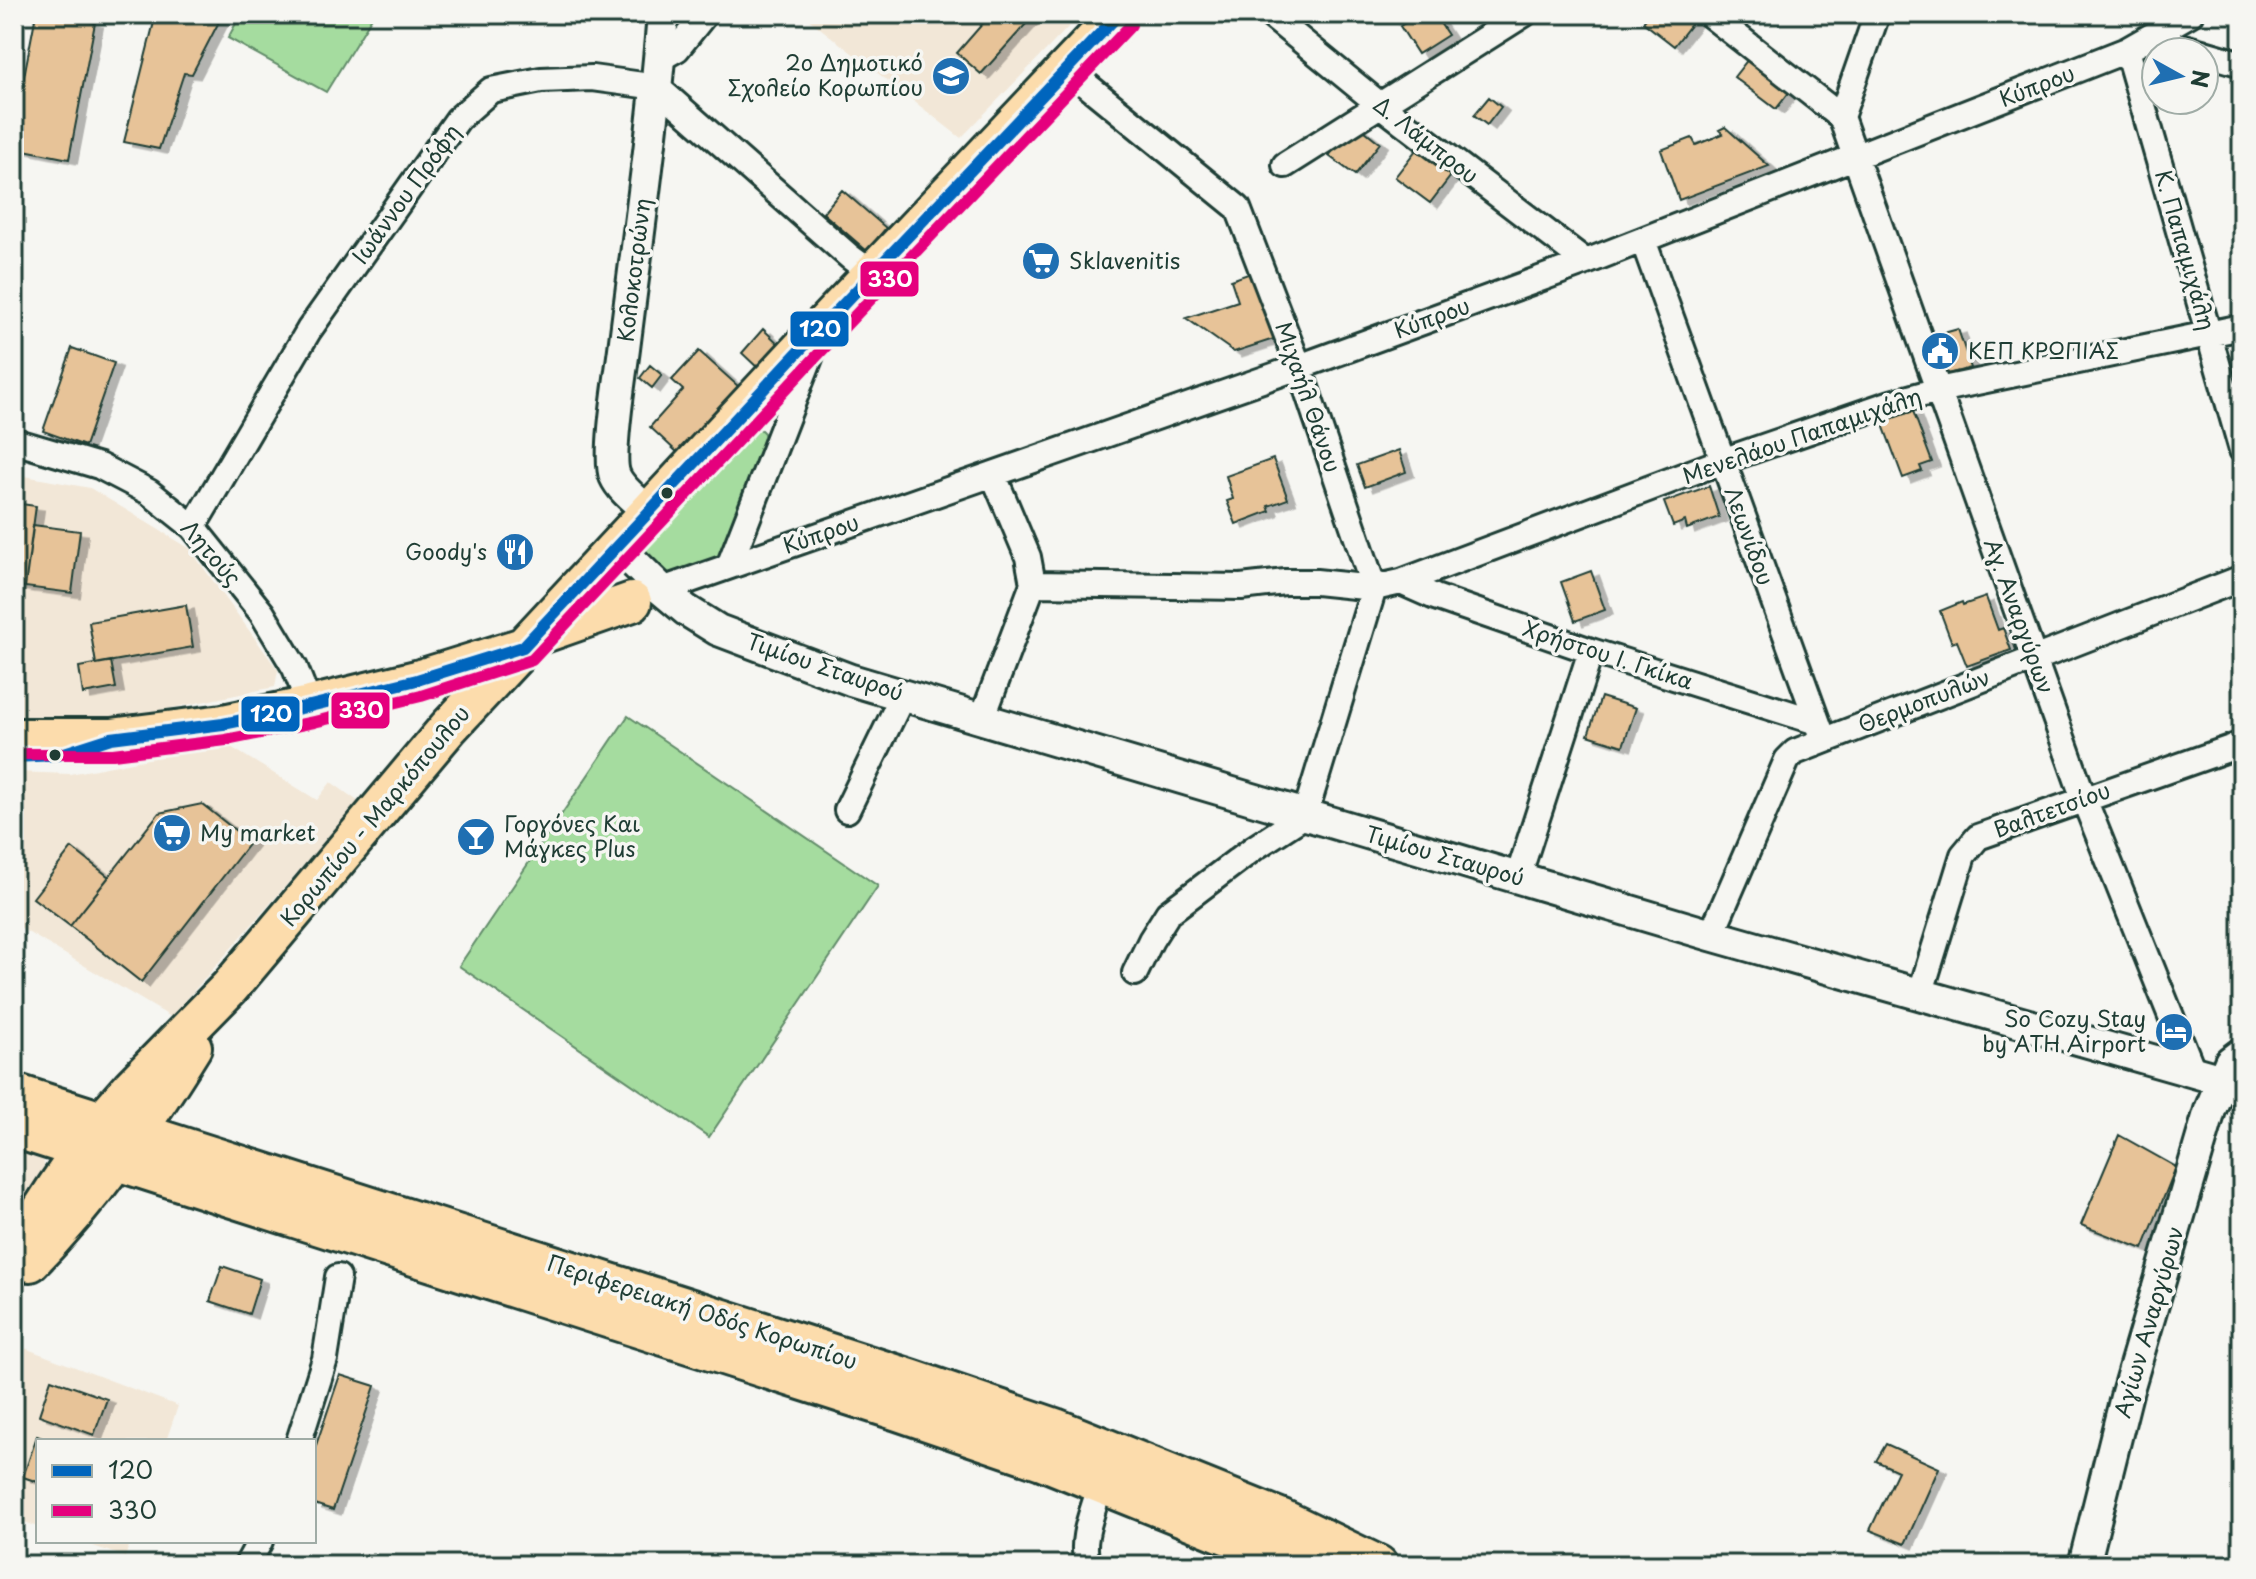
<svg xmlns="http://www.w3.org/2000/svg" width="2256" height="1579" font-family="'Playpen Sans',sans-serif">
  <defs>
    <filter id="shadow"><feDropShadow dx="8" dy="4.5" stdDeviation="0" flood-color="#0004"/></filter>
  </defs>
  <rect width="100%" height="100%" fill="#f6f6f2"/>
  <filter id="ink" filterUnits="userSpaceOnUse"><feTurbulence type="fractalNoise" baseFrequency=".0125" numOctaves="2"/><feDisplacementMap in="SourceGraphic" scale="16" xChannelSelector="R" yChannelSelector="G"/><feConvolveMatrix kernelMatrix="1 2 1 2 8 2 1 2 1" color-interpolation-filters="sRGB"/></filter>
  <g filter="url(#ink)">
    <path fill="#f2e7d7" d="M802,14H1081L961,138Z
      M14,474L90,488L189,548L278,670L275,687L162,710L55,724L14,722Z
      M226,744L317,800L331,782L359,802L171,1017L14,924V772L70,774Z
      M14,1144L42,1151L47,1186L14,1236Z
      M14,1344L178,1406L166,1441H38V1527L14,1518Z
      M79,1541H131L125,1557Z"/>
    <path fill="#a5dc9f" stroke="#628c6a" stroke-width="2" d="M241,14H374L326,92L228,38Z
      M757,426L764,433L765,451L723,554L664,579L642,559L643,549Z
      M628,716L878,886L709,1137L459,966Z"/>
    <path fill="#e7c398" stroke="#1f3d34" stroke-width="2" filter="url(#shadow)" d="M36,14H51L95,23L69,159L14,148V128Z
      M156,14H223L192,74L184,73L159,149L124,142Z
      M991,14H1035L981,74L957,53Z
      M1420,14H1434L1448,35L1418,54L1400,26Z
      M1650,14H1699L1674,46L1643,22Z
      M1749,58L1791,90L1776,109L1734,77Z
      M1489,97L1501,107L1487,125L1474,115Z
      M1355,123L1380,143L1355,175L1329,156Z
      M1725,127L1769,166L1679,200L1661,150L1692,138L1696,145L1723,134L1719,130Z
      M1423,141L1457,168L1430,203L1395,177Z
      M842,190L886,228L867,251L823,213Z
      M1259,270L1280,337L1234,352L1186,318L1238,301L1231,280Z
      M763,329L782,347L760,370L742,353Z
      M1958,329L1971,368L1944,375L1930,337Z
      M72,348L114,363L85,446L43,431Z
      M699,351L739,387L678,453L650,427L683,390L672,380Z
      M650,365L662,375L652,388L640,378Z
      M1913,411L1932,462L1920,466L1922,471L1903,478L1882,422Z
      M1399,450L1406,472L1365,487L1357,465Z
      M1273,459L1288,499L1268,506L1270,511L1236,524L1227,501L1233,499L1226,476Z
      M1709,486L1719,517L1687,529L1685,521L1673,526L1664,502Z
      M14,503L36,506L25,587L14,585Z
      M33,525L80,531L72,593L25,587Z
      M1591,571L1605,610L1575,621L1561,582Z
      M1986,597L1998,630L2003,628L2011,650L1967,666L1957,641L1952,643L1940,611L1962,602L1963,605Z
      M186,605L193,647L96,664L89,622Z
      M111,661L116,688L83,694L79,667Z
      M1601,697L1636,708L1623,746L1588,735Z
      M202,804L250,842L141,982L70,926L159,813Z
      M72,848L109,877L70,926L33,898Z
      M2119,1135L2176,1167L2143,1249L2081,1225Z
      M222,1266L260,1279L249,1314L210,1301Z
      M340,1375L375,1386L333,1510L314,1504V1451Z
      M51,1379L107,1399L94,1435L39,1415Z
      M37,1436L50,1441H38V1482L23,1477Z
      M1886,1444L1939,1468L1905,1544L1870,1530L1898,1471L1876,1461Z"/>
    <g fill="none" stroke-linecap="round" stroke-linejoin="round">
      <g stroke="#1f3d34" stroke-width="30">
        <path id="minor" d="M1269,14L1379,104L1586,262
          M1709,14L1841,117
          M1877,14L1841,117L2084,799L2193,1071
          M2156,35L2180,46L2202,52
          M2127,50L2242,450
          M2204,53L2242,64
          M659,59L677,49L705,14
          M1067,69L1238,208L1299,367L1374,588
          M1285,165L1524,14
          M1643,240L1824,740
          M14,441L99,466L149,492L193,527L262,613L295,668L310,706
          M193,527L309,330L458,119L491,90L541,80L592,78L657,87L850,257L873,274
          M729,566L815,345
          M1401,582L1435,597L1591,651L1817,722
          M1033,584L1241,587L1285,582H1316L1374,588L1401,582L1722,461L1891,403L1938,390L2242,327
          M662,590L1299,367L1586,262L2127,50L2190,14
          M982,719L1033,584L1028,557L993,474
          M847,810L903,695
          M1518,877L1591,651
          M1711,935L1787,760L1795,752L2242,578
          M1135,973L1151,940L1168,913L1254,848L1305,815L1374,588
          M1920,995L1963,855L1978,837L2242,744
          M2222,1080L2242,1088
          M299,1441L325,1359L338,1277
          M247,1565L260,1541
          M1088,1565C1078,1541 1095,1507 1101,1483"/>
      </g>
      <g stroke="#1f3d34" stroke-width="36">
        <path id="tertiary" d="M649,512C638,502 621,490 615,476C607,458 621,373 624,349C638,237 654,126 663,14
          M617,546L662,590L686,610L718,630L851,680L1711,935L2222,1080
          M2084,1565L2127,1393L2210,1110L2230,1062L2242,1053"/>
      </g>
      <g stroke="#1f3d34" stroke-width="44">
        <path id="primary" d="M538,635L632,602
          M14,738H111L223,724L310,706L417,680L520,648
          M14,1093L911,1379L1055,1428L1282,1519L1378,1565
          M14,1128L898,1411L1042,1460L1265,1550L1298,1565
          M14,1253L56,1188L102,1121L131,1088L230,987L448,728L800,350L1119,14
          M30,1262C93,1198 145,1123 192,1047"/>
      </g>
      <use href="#minor" stroke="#f6f6f2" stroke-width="24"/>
      <use href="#tertiary" stroke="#f6f6f2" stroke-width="30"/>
      <use href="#primary" stroke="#fcdcac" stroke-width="38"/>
      <g stroke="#f6f6f2" stroke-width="18">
        <path id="bus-1" d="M523,647L800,350L1119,14
          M14,757L58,755L111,738L223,724L310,706L417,680L523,647"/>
      </g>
      <g stroke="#f6f6f2" stroke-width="18">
        <path id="bus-2" d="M14,754H113L226,740L314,722L421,696L532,660L812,361L1131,25"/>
      </g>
      <use href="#bus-1" stroke="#0065bd" stroke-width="12"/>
      <use href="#bus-2" stroke="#e5007d" stroke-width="12"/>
    </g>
  </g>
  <defs>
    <g id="school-disc" transform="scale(2)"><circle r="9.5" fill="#1f6fb2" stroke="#f6f6f2"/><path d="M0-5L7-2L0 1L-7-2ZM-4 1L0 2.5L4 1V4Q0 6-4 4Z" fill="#fff"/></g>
    <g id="supermarket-disc" transform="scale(2)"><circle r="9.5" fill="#1f6fb2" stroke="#f6f6f2"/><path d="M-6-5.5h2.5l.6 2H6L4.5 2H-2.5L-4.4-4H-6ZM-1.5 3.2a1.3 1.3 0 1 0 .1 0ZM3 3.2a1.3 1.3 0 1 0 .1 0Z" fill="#fff"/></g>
    <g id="civic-disc" transform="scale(2)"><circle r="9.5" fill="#1f6fb2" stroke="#f6f6f2"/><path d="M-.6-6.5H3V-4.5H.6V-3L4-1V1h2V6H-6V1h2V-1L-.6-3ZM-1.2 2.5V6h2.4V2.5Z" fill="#fff"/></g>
    <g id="restaurant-disc" transform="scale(2)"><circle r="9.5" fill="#1f6fb2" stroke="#f6f6f2"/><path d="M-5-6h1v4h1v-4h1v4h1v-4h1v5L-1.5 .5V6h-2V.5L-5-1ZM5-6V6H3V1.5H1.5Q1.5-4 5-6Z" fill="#fff"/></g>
    <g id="bar-disc" transform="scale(2)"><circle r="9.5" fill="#1f6fb2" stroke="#f6f6f2"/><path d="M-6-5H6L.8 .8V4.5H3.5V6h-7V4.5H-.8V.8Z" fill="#fff"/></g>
    <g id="hotel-disc" transform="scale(2)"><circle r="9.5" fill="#1f6fb2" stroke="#f6f6f2"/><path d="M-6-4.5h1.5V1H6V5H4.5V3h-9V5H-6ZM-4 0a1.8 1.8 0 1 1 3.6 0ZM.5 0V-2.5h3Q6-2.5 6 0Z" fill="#fff"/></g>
  </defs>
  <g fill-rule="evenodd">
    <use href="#school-disc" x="951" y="76"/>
    <use href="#supermarket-disc" x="1041" y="261"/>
    <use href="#civic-disc" x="1940" y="351"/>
    <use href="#restaurant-disc" x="515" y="552"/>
    <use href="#supermarket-disc" x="172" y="833"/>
    <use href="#bar-disc" x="476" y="837"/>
    <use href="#hotel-disc" x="2174" y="1032"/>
  </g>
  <g fill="#1f3d34" stroke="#f6f6f2" stroke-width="3">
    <circle cx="667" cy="493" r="7"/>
    <circle cx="55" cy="755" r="7"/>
  </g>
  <g text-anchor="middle" stroke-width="7" stroke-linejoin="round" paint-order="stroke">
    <g font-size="22" fill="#1f3d34" stroke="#f6f6f2" text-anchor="start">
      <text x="923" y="71" text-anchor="end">2ο Δημοτικό<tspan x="923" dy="25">Σχολείο Κορωπίου</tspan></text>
      <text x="1069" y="269">Sklavenitis</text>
      <text x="1968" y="359">ΚΕΠ ΚΡΩΠΙΑΣ</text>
      <text x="487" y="560" text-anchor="end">Goody's</text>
      <text x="504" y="832">Γοργόνες Και<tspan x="504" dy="25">Μάγκες Plus</tspan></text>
      <text x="200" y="841">My market</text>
      <text x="2146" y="1027" text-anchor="end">So Cozy Stay<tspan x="2146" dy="25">by ATH Airport</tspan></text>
    </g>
    <g font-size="22" fill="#1f3d34" stroke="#f6f6f2">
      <text transform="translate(2037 86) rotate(-21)" y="8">Κύπρου</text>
      <text transform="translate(1426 140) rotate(38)" y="8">Δ. Λάμπρου</text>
      <text transform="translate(406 194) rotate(-54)" y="8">Ιωάννου Πρόφη</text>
      <text transform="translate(2185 250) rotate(74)" y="8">Κ. Παπαμιχάλη</text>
      <text transform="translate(634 270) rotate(-83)" y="8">Κολοκοτρώνη</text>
      <text transform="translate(1432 318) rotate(-20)" y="8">Κύπρου</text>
      <text transform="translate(1308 397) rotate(71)" y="8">Μιχαήλ Θάνου</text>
      <text transform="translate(1802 436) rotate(-19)" y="8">Μενελάου Παπαμιχάλη</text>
      <text transform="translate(821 534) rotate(-19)" y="8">Κύπρου</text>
      <text transform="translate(1749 536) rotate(70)" y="8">Λεωνίδου</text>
      <text transform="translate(211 553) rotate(49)" y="8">Λητούς</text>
      <text transform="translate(2019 616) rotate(70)" y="8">Αγ. Αναργύρων</text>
      <text transform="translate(1608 655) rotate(18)" y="8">Χρήστου Ι. Γκίκα</text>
      <text transform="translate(825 667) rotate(19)" y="8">Τιμίου Σταυρού</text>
      <text transform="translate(1924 701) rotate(-21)" y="8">Θερμοπυλών</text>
      <text transform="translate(2052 810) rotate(-20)" y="8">Βαλτετσίου</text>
      <text transform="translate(375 816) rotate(-50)" y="8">Κορωπίου - Μαρκόπουλου</text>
      <text transform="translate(1445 856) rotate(16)" y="8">Τιμίου Σταυρού</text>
      <text transform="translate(702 1312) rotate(18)" y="8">Περιφερειακή Οδός Κορωπίου</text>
      <text transform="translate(2149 1322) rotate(-74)" y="8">Αγίων Αναργύρων</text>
    </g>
  </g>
  <g stroke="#f6f6f2" stroke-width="3">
    <rect x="859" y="260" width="61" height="38" rx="8" fill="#e5007d"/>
    <rect x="789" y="310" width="61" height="38" rx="8" fill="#0065bd"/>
    <rect x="330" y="691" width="61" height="39" rx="8" fill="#e5007d"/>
    <rect x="240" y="695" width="61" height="38" rx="8" fill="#0065bd"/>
  </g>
  <g font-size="22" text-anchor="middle" font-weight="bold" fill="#fff">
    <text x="890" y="287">330</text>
    <text x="820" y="337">120</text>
    <text x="361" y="718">330</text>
    <text x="271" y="722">120</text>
  </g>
  <rect width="2256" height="1579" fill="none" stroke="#f6f6f2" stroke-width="48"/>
  <rect x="24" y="24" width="2208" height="1531" fill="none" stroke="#1f3d34" stroke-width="3" filter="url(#ink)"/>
  <rect x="36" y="1439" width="280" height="104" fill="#f6f6f2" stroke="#a0aca6" stroke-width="2"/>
  <rect x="52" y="1465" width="40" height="12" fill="#0065bd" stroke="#a0aca6" stroke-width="2"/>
  <text x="108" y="1479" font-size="24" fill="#1f3d34">120</text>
  <rect x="52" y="1505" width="40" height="12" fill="#e5007d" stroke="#a0aca6" stroke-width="2"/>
  <text x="108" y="1519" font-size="24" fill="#1f3d34">330</text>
  <g transform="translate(2180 76) rotate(98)"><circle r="38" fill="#f6f6f2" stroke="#a0aca6" stroke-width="2"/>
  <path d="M0-6L14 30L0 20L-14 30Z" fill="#1f6fb2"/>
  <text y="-12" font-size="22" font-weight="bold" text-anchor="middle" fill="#1f3d34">N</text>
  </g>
</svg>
